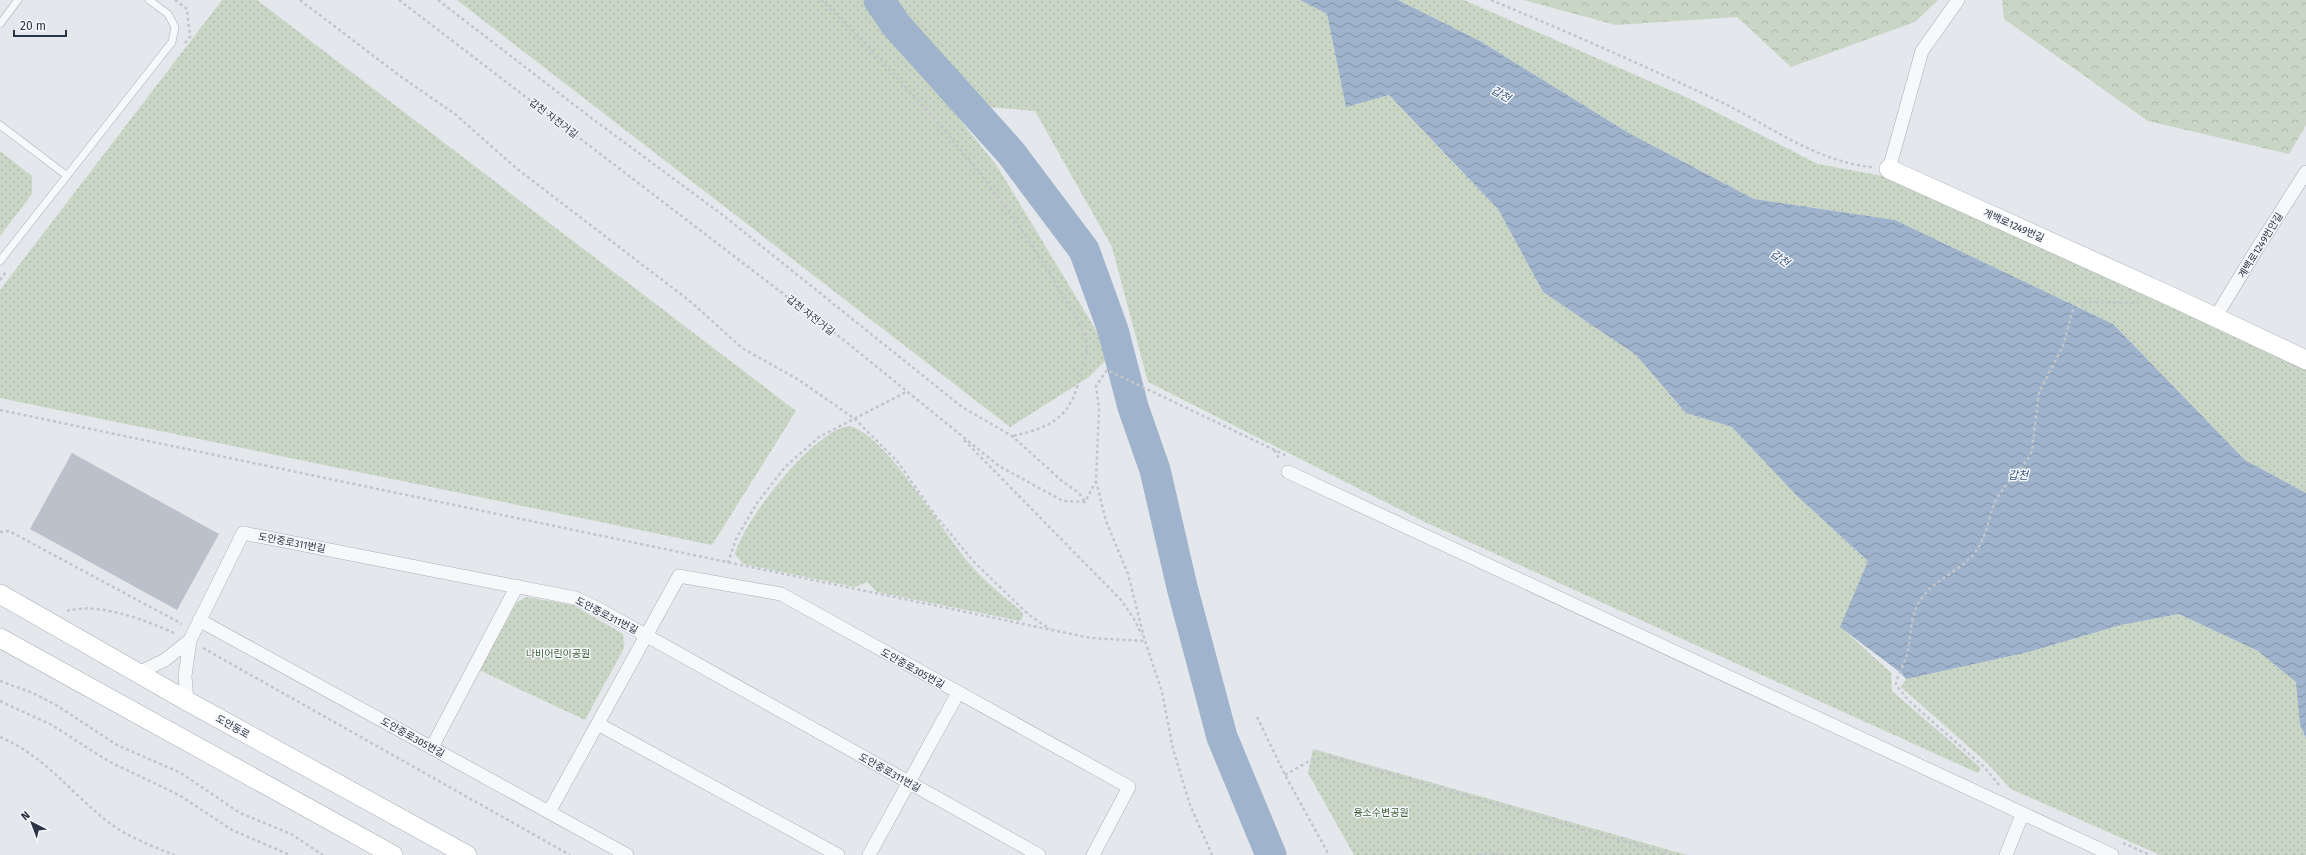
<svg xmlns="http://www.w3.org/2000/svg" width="2306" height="855" font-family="'Fira Sans','Noto Sans KR',sans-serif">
  <defs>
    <pattern id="green-dots" width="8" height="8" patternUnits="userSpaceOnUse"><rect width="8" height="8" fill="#c9d6c5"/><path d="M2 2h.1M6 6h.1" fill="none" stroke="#adb8ab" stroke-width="1.8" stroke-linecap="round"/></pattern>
    <pattern id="forest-crowns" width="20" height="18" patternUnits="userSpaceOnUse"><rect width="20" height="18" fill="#c9d6c5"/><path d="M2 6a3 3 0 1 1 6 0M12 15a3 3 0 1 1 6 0" fill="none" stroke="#adb8ab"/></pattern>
    <pattern id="water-waves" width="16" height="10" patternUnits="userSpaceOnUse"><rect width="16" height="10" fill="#9fb4cc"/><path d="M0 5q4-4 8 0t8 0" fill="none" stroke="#8293a7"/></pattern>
  </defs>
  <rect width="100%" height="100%" fill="#e4e7ec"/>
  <path fill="url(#green-dots)" d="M222,0H257L796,411L712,545L0,398V290Z
    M457,0H864L997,166L1111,355L1089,377L1010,427Z
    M897,0H1300L1327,14L1346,106L1389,95L1498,209L1543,292L1636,355L1686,413L1732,427L1797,496L1868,561L1841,627L1891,673L1892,691L1981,768L1978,773L1425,522L1148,382L1112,247L1035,111L989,107L930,51Z
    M1398,0H1464L1688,98L1818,164L1893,178L2157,296L2306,370V493L2245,460L2113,324L1895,220L1754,199L1627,132L1480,41Z
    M0,151L32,176V194L0,236Z
    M849,426C885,433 942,532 968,562C984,581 1003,596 1022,612L1023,617L1020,621L877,592L867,582L855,587L743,564L735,554C744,520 814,430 849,426Z
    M527,597L573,605L623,634L624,648L585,720L479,670L517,602Z
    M2179,614L2258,651L2297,682L2300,725L2306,738V855H2160L2011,789L1986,762L1901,687L1906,679L2029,652L2121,625Z
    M1313,749L1687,855H1354L1308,773Z"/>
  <path fill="url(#forest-crowns)" d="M1523,0H1938L1915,22L1791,67L1737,17L1616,25Z
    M2002,0H2306V125L2289,154L2148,121L2004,19Z"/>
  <path fill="url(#water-waves)" d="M1300,0H1398L1480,41L1627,132L1754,199L1895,220L2113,324L2245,460L2306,493V738L2300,725L2296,682L2258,651L2179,614L2121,625L2029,652L1906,679L1901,673L1840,627L1868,561L1797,496L1732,427L1686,413L1636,355L1543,292L1498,209L1389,95L1346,107L1327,14Z"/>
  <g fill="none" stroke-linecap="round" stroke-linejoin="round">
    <path stroke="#9fb4cc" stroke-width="31" d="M879,0L896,25L1011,153L1084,250L1113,330L1133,407L1155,470L1182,587L1222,737L1271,855"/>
  </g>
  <path fill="#bbc0ca" d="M72,453L219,534L177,610L30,529Z"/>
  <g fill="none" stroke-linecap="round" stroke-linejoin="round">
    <g stroke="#a9aeb7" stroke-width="8">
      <path id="lane" d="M0,24L18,0
        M0,125L66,175
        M0,261L172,42L175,27L168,14L149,0"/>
    </g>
    <g stroke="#a9aeb7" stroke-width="14">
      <path id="street" d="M1889,169L1922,51L1958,0
        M2215,318L2255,252L2306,172
        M1288,472L2112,855
        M199,620L627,855
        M138,673L165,660L190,640
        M187,701L185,676L190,640L243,533L575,598L597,608L1039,855
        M598,724L838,855
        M432,747L517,586
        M549,812L679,576L781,594L1129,787L1093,855
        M869,855L958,693
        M2006,855L2022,815"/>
    </g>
    <g stroke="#a9aeb7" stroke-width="20">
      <path id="secondary" d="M1889,169L2170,296L2306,360
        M0,594L187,701L467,855
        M0,638L393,855"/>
    </g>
    <path stroke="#c2c5cb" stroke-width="2.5" stroke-dasharray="3 3" stroke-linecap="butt" d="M175,0L187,9L190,37L185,43
      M300,0L400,76L455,114L516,168L691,302L742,348L799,380L855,419L897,461L935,515L974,562L1029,615L1050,629
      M399,0L845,341L999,466L1063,501L1085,502L1096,481L1099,408L1096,386L1107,370L1287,456
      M438,0L590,117L724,216L962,407L1012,436L1062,481L1079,493L1085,502
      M821,0C910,87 996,181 1059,289C1069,306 1084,326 1087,346C1088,353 1083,365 1081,372C1072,416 1054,427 1012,436
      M1491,0C1568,32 1645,66 1721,102C1770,126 1817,162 1872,167
      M0,280L6,272
      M0,410L1052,630L1091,638L1145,641
      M964,440L1121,600L1134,619L1142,635
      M1274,450L1280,460
      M1096,481L1106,521L1128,574L1145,641L1162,692L1173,749L1190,805L1212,855
      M0,532L9,531L182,624
      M728,563L736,539L757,503L785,467L819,437L906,392
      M67,611C99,602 145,620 174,633
      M203,648L570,855
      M0,681L33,693L56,705L117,745L181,773L240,813L291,834L323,855
      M0,701L52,725L108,761L179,795L232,830L290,855
      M1257,717L1285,775L1329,855
      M0,737C45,756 71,793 108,822C126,836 152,846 174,855
      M1285,775L1311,760L1331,757L1672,855
      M1999,785L1984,767L1908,700L1896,685C1896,678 1905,662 1907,654C1911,639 1910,620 1917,606C1929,580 1960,573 1976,551C1989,534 1988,512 1999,495C2009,479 2024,468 2032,451L2039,392L2063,346L2075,302L2138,303
      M2123,843L2150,855
      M1478,855L1490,853L1504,855"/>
    <use href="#lane" stroke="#f7f8fa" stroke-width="7"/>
    <use href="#street" stroke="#f7f8fa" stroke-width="13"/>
    <use href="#secondary" stroke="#fff" stroke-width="19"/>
  </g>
  <g text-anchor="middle" stroke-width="3" stroke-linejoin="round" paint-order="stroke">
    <g font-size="10" fill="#2b3445" stroke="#f4f6f9">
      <text transform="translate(554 118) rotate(37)" y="4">갑천 자전거길</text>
      <text transform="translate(2014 225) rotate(24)" y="4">계백로1249번길</text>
      <text transform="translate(2260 245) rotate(-58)" y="4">계백로1249번안길</text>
      <text transform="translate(811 315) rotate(38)" y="4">갑천 자전거길</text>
      <text transform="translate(292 542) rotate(11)" y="4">도안중로311번길</text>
      <text transform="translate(607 615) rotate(27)" y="4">도안중로311번길</text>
      <text transform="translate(913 668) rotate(29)" y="4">도안중로305번길</text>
      <text transform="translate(233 726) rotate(29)" y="4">도안동로</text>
      <text transform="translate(413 737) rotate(29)" y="4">도안중로305번길</text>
      <text transform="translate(890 772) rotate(29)" y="4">도안중로311번길</text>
    </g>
    <g font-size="10" fill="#3f6138" stroke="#f4f6f9">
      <text x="558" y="657">나비어린이공원</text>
      <text x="1381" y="816">용소수변공원</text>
    </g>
    <g font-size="11" font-style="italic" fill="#34527a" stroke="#f4f6f9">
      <text transform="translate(1501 94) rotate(29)" y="4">갑천</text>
      <text transform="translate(1780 258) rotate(36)" y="4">갑천</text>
      <text x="2018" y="479">갑천</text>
    </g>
  </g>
  <g transform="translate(32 823) rotate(318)" stroke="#f4f6f9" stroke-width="3" paint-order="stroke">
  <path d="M0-3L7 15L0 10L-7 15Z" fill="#2b3445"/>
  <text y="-6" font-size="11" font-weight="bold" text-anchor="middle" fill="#2b3445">N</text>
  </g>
  <path d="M14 30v6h52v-6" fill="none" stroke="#2b3445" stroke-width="2"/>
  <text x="20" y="30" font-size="12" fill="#2b3445" stroke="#f4f6f9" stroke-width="3" paint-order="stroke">20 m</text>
</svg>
